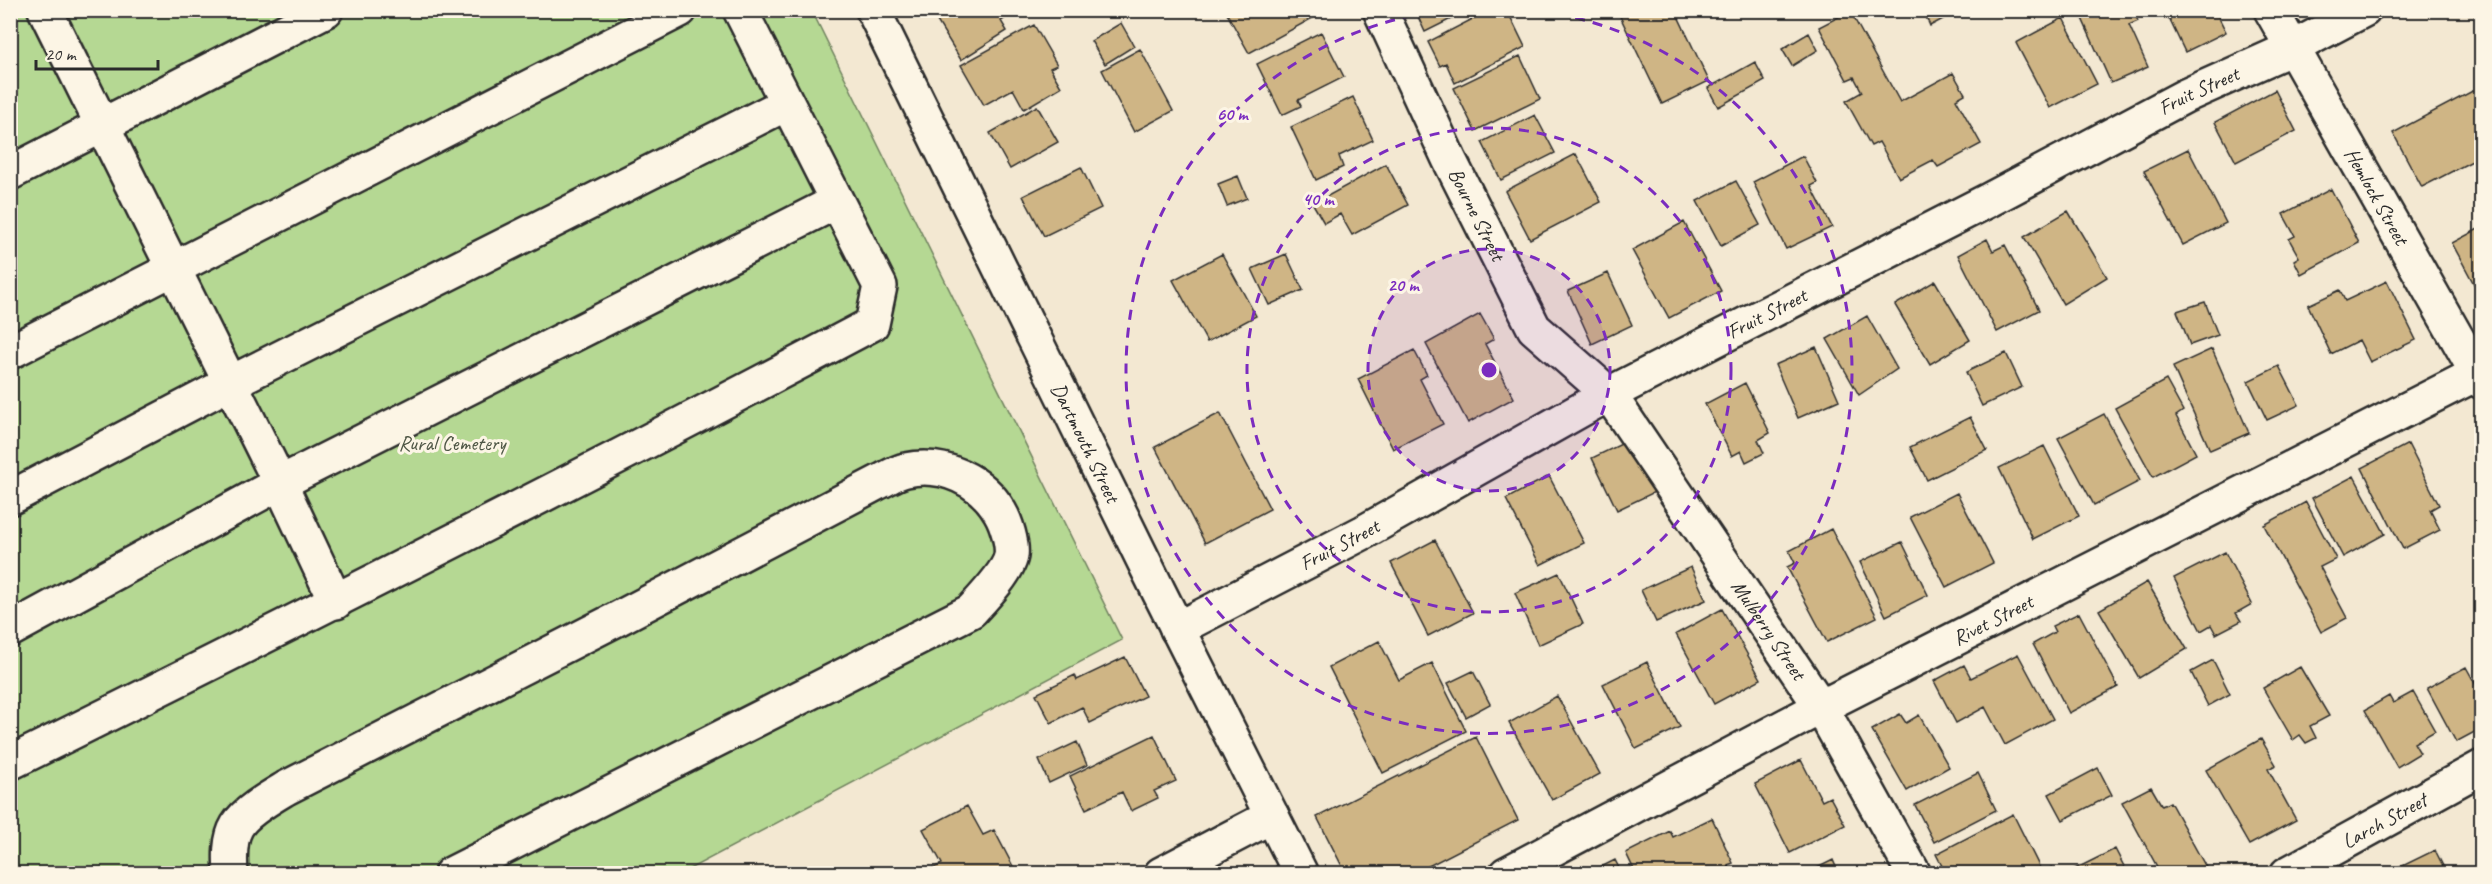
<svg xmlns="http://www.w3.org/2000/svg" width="2492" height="884" font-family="Caveat,sans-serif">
  <rect width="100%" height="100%" fill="#f3e8d2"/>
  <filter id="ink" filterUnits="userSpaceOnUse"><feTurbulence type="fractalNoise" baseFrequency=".0167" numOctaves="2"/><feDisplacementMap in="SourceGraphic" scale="12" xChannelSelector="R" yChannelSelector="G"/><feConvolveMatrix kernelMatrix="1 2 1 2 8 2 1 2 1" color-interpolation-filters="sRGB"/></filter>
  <g filter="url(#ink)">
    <path fill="#b5d893" stroke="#70825f" stroke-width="1.5" d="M10,11H812L1122,640L682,873H11Z"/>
    <path fill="#cfb585" stroke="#2b2b2b" stroke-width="1.5" d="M954,10H1018L1001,21L1007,31L961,60L937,21Z
      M1225,10H1318L1320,14L1249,53Z
      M1415,10H1469L1425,32Z
      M1490,10H1507L1525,47L1455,83L1446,63L1440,66L1428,42Z
      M1617,10H1675L1709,81L1662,104Z
      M1923,10H1960L1930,26Z
      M2094,10H2133L2138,21L2129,25L2148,67L2111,83L2081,16Z
      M2165,10H2215L2226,32L2185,52Z
      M2472,10H2482V31Z
      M1850,11L1900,102L1953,73L1965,94L1956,99L1981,144L1938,167L1933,160L1899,178L1879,142L1871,146L1846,101L1862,92L1854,77L1847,80L1819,27Z
      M2063,18L2097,84L2050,108L2016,43Z
      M1121,23L1134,46L1105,64L1091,41Z
      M1034,25L1057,65L1050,68L1061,87L1024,109L1013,89L984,105L961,65Z
      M1321,32L1344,77L1298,100L1301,106L1282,115L1257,64Z
      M1809,33L1818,50L1792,66L1782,49Z
      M1140,49L1173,111L1134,132L1102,70Z
      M1520,56L1540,99L1475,131L1454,88Z
      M1755,62L1765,81L1718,107L1708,88Z
      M2482,86V156L2422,187L2393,133Z
      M2275,90L2296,131L2236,162L2215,122Z
      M1353,97L1373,140L1339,156L1343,167L1316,180L1291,127Z
      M1037,106L1058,142L1010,169L990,133Z
      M1535,115L1555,153L1501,180L1482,142Z
      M2188,149L2226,223L2183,245L2144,171Z
      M1576,154L1601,202L1530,239L1505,191Z
      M1803,156L1817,183L1811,186L1832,227L1786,249L1753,182Z
      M1386,164L1408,205L1352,235L1340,214L1324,223L1313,204Z
      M1081,167L1101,208L1044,236L1023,196Z
      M1238,176L1247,198L1227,206L1218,184Z
      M1736,181L1760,225L1721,246L1697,201Z
      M2331,189L2359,243L2301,274L2294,260L2299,257L2289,239L2295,236L2283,214Z
      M2068,211L2107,277L2063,304L2024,237Z
      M1684,222L1721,291L1669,318L1632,250Z
      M2482,227V299L2452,243Z
      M1987,239L1993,251L2005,245L2039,310L1997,332L1958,255Z
      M1222,254L1256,316L1207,342L1173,280Z
      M1286,254L1303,290L1269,305L1252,269Z
      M1608,273L1632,325L1592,344L1568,291Z
      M1935,281L1970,340L1930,364L1895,305Z
      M2387,281L2416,340L2370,362L2359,340L2331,354L2308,305L2340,290L2345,301Z
      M2205,302L2218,335L2190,345L2177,311Z
      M1480,314L1494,339L1485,344L1514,398L1468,423L1426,344Z
      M1867,316L1897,369L1859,395L1827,339Z
      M1816,347L1839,400L1798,418L1775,365Z
      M2212,349L2249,433L2210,450L2173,367Z
      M1414,350L1427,375L1420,379L1443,424L1393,449L1358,379Z
      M2006,353L2022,387L1982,406L1966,372Z
      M2279,366L2299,405L2267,420L2248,381Z
      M2166,380L2183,411L2176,416L2196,454L2153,477L2115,408Z
      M1745,383L1770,433L1758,440L1764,453L1746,462L1741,451L1732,456L1705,404Z
      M1220,413L1270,509L1205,543L1155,447Z
      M2104,414L2140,481L2094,505L2058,438Z
      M1970,417L1987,450L1927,480L1910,447Z
      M1636,437L1661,489L1617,510L1592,458Z
      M2408,444L2439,505L2430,510L2440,530L2403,549L2362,468Z
      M2044,446L2079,516L2033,539L1999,468Z
      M1549,476L1584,543L1540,565L1506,499Z
      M2354,476L2385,534L2343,557L2312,498Z
      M1957,493L1993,563L1946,587L1910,517Z
      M2306,502L2336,559L2320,567L2347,618L2321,632L2264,525Z
      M1831,529L1877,617L1827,642L1787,567L1795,563L1789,551Z
      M1435,540L1473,613L1428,636L1391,563Z
      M1902,542L1928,595L1886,616L1860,562Z
      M2225,552L2252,604L2236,613L2241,621L2216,634L2211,625L2201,631L2174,578Z
      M1691,567L1706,600L1656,622L1641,590Z
      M1559,573L1583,624L1538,645L1515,593Z
      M2147,582L2187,649L2139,678L2099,610Z
      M1722,609L1761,679L1714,704L1676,634Z
      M2079,613L2118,687L2069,713L2033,644L2055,632L2052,626Z
      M1379,641L1399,680L1432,663L1466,731L1383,773L1329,667Z
      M2018,654L2053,719L2005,745L1985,707L1956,723L1934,681L1964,665L1971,678Z
      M1125,657L1145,696L1090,723L1082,707L1051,723L1036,694L1075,675L1077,680Z
      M2213,660L2230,694L2208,706L2191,672Z
      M1647,662L1680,727L1636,749L1603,684Z
      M2300,667L2329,716L2310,726L2316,738L2306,743L2300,735L2293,740L2263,688Z
      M2466,667L2482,696V728L2456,742L2427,688Z
      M1473,671L1490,704L1466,717L1448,683Z
      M2413,692L2435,731L2414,743L2420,753L2397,767L2365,710L2389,696L2393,703Z
      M1557,696L1600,774L1552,800L1509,723Z
      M1900,714L1906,723L1919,715L1949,767L1907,791L1872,730Z
      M1154,735L1176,781L1154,791L1158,798L1131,811L1122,792L1086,809L1070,776Z
      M1476,737L1518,820L1413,874H1346L1317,817Z
      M2261,739L2276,765L2268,769L2296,820L2249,845L2206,770Z
      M1077,742L1087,765L1049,783L1039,760Z
      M1801,760L1822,801L1830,797L1845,825L1790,853L1755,784Z
      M2098,768L2112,795L2063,820L2049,794Z
      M1978,773L1996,810L1934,842L1915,805Z
      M2151,787L2162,806L2170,802L2208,871L2203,874H2161L2122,802Z
      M967,806L983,835L994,830L1017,874H933L931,869L942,864L923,829Z
      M2013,814L2042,872L2052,867L2056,874H1946L1936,854Z
      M1712,818L1733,863L1728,865L1732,874H1636L1626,853L1670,831L1673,837Z
      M2115,849L2128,874H2074L2073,870Z
      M2435,850L2447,874H2391L2390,872Z
      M1615,860L1622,874H1587Z
      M1833,860L1839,874H1805Z"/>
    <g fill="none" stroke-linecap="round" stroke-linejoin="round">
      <g stroke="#2b2b2b" stroke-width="38">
        <g id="minor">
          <path d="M45,10L280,483L336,602"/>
          <path id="s1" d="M1380,10L1449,159L1534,328L1609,394L1821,707L1914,874"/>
          <path id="s2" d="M2271,10L2482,382"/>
          <path d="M10,173L326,10"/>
          <path d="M10,352L680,10"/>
          <path d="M10,498L230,383L786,104"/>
          <path id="s3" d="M1177,629L1364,532L1609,394L1989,200L2185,96L2292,48L2364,10"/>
          <path d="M10,630L280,483L836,202"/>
          <path d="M10,763C299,620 587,475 872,324L880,286L740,10"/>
          <path d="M231,874C230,859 229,839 237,826C246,811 271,797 286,788L617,619L877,483C886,479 896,472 906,470C943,462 982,480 1000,512C1006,522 1013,544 1011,556C1008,572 982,599 971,611L451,874"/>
          <path d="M1161,874L1272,816"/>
          <path id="s4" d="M1506,874L1821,707L2482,371"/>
          <path id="s5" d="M2287,874L2482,767"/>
        </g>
      </g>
      <g stroke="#2b2b2b" stroke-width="38">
        <g id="major">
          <path id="s6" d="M873,10L1159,592L1301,874"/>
        </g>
      </g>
      <use href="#minor" stroke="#fcf5e5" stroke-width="33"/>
      <use href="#major" stroke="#fcf5e5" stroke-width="33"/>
    </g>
  </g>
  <circle cx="1489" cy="370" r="121" fill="#7b2cbf" fill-opacity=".12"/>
  <g fill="none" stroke="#7b2cbf" stroke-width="3" stroke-dasharray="10 8">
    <circle cx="1489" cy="370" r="121"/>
    <circle cx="1489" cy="370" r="242"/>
    <path d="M1540 11A363 363 0 1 1 1438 11"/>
  </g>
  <g text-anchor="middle" stroke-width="6" stroke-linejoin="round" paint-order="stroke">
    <g font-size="21" fill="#2b2b2b" stroke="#fcf5e5">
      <text dy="7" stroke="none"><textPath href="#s3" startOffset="1155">Fruit Street</textPath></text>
      <text dy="7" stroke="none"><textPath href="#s2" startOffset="214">Hemlock Street</textPath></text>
      <text dy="7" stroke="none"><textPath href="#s1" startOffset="226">Bourne Street</textPath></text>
      <text dy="7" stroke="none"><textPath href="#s3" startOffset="669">Fruit Street</textPath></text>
      <text dy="7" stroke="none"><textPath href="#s6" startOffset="482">Dartmouth Street</textPath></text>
      <text dy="7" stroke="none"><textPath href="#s3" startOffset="183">Fruit Street</textPath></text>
      <text dy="7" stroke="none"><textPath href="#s4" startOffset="549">Rivet Street</textPath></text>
      <text dy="7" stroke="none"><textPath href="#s1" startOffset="738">Mulberry Street</textPath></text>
      <text dy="7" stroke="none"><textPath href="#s5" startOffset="111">Larch Street</textPath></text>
    </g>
    <g font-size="21" fill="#4e5645" stroke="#fcf5e5">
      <text x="452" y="450">Rural Cemetery</text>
    </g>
  </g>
  <circle cx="1489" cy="370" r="9" fill="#7b2cbf" stroke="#fcf5e5" stroke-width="3"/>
  <g font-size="18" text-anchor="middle" font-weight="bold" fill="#7b2cbf" stroke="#fcf5e5" stroke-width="6" stroke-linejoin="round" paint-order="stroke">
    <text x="1232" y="120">60 m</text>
    <text x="1318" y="205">40 m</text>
    <text x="1403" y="291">20 m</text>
  </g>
  <rect width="2492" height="884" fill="none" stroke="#fcf5e5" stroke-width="36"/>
  <rect x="18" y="18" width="2456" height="848" fill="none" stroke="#2b2b2b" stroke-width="2" filter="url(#ink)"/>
  <path d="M36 60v9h122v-9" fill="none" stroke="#2b2b2b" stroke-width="3"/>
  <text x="45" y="60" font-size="18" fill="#2b2b2b" stroke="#fcf5e5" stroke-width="4.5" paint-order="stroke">20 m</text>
</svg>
